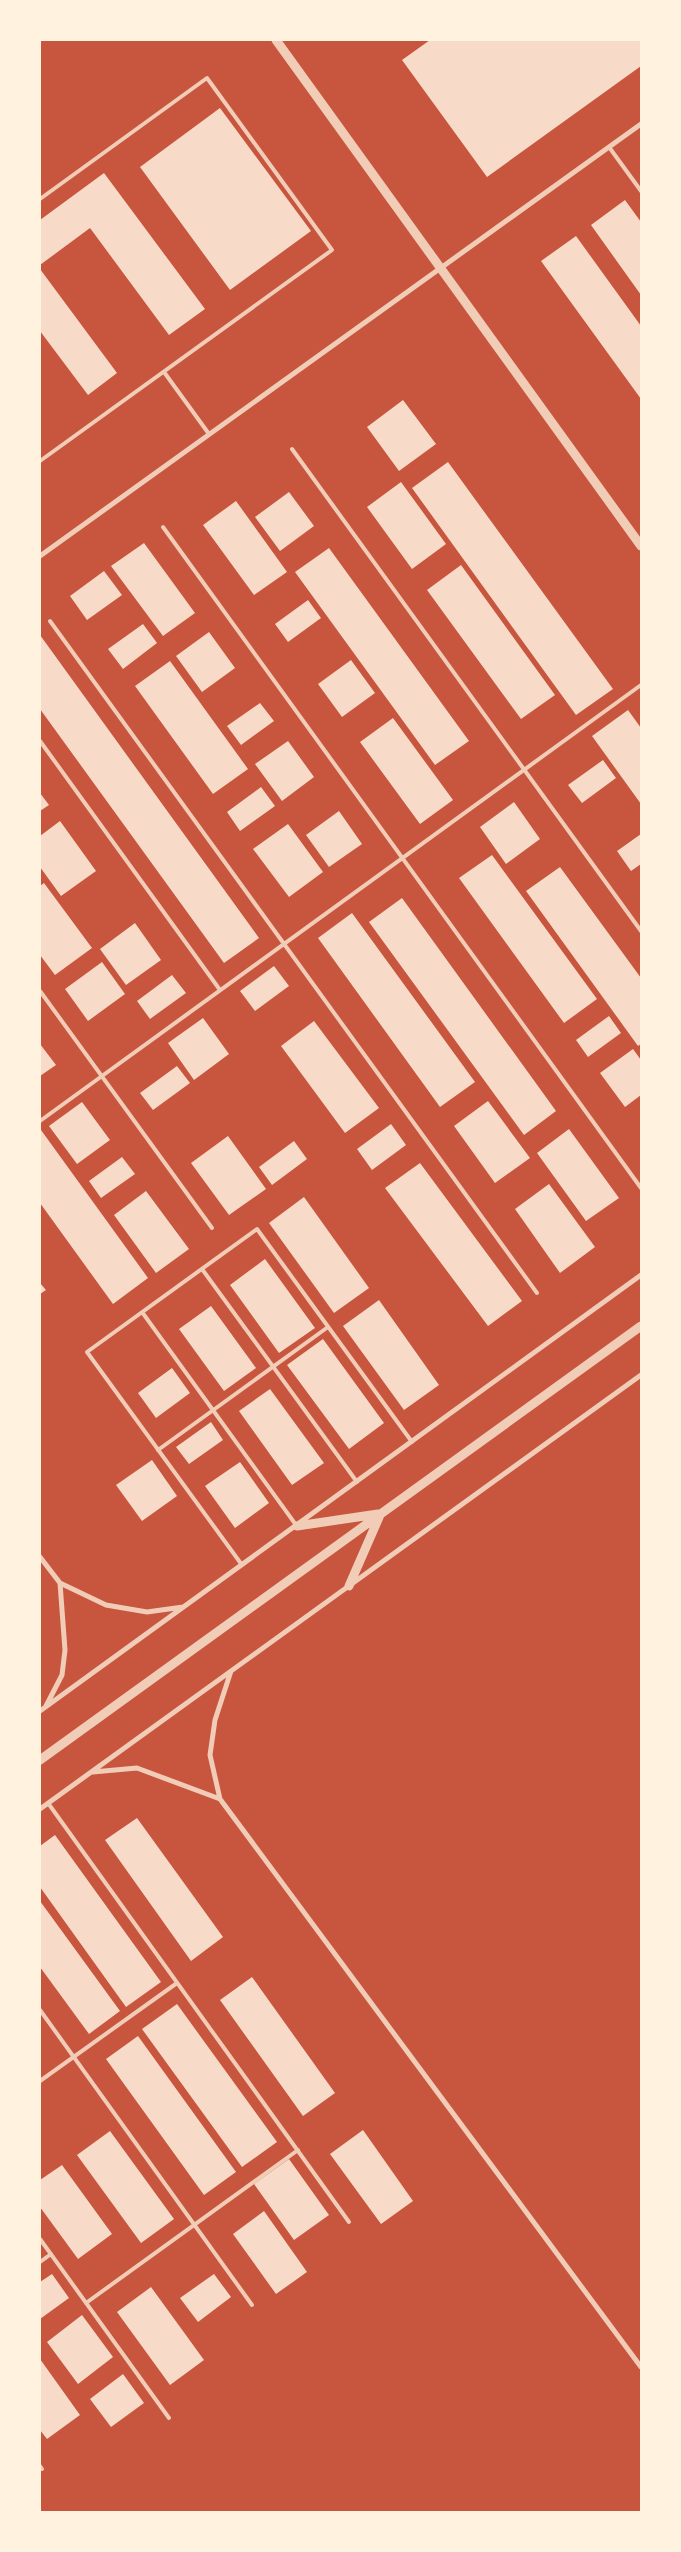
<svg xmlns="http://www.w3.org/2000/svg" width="681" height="2552" font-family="'Sofia Sans Condensed',sans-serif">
  <rect width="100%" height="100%" fill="#c8553d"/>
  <path fill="#f7dbc8" d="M430,40H641V66L487,177L402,60Z
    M220,108L311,231L230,290L140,167Z
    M104,173L205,309L169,335L90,228L40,265V220Z
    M625,200L641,222V295L591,225Z
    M576,236L641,326V399L541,261Z
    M40,269L117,373L88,395L40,331Z
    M403,400L436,444L399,471L367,427Z
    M448,462L613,689L576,715L412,488Z
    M401,482L446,544L412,569L367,507Z
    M289,492L314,526L280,551L255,517Z
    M236,501L287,572L254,595L203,525Z
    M144,543L195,613L163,636L111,566Z
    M329,548L469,741L435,765L295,572Z
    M461,565L555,695L521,719L427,590Z
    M104,571L122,595L87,620L70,596Z
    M308,600L321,618L288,642L275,624Z
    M143,624L157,643L123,669L108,649Z
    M209,632L235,668L202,692L176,656Z
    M40,635L259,938L224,963L40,709Z
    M351,660L375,693L342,717L318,684Z
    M170,661L248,769L213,794L135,686Z
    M260,703L274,721L241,745L227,726Z
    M628,710L641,728V804L592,736Z
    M393,718L453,800L420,824L360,742Z
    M288,741L314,777L282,801L255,764Z
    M603,760L616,778L582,803L568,785Z
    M261,787L275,806L240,831L227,812Z
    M40,793L49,805L40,811Z
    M514,802L540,839L506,864L480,827Z
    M339,811L362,844L329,867L306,835Z
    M60,821L96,871L61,896L40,867V836Z
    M288,824L323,872L289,897L253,849Z
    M641,834V864L631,871L617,851Z
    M492,855L597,999L564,1023L459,878Z
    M560,867L641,978V1044L638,1046L526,891Z
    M44,883L92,948L55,975L40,955V886Z
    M402,898L556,1111L524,1135L369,922Z
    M352,913L475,1082L440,1107L318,938Z
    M135,923L161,960L126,985L100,949Z
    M102,962L125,994L88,1021L65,989Z
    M274,966L289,986L255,1011L240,991Z
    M172,975L186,993L150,1019L137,1001Z
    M609,1016L621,1033L588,1057L576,1040Z
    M203,1018L229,1054L194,1080L168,1043Z
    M314,1021L379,1108L345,1133L281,1046Z
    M40,1044L56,1065L40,1076Z
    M633,1049L641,1060V1095L625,1107L600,1073Z
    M177,1066L190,1083L153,1110L140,1093Z
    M488,1101L530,1158L495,1183L454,1126Z
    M82,1102L110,1140L77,1164L49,1126Z
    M391,1124L406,1145L372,1170L357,1149Z
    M569,1129L619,1198L586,1221L537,1153Z
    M41,1130L148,1278L113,1304L40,1203Z
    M228,1136L266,1189L229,1215L191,1163Z
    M294,1141L307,1159L272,1185L259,1167Z
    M122,1157L135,1174L101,1198L89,1181Z
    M420,1163L522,1301L488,1326L385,1188Z
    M549,1184L595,1247L560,1273L515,1209Z
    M146,1191L189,1249L156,1273L114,1215Z
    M304,1197L369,1288L334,1313L269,1223Z
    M265,1259L315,1328L279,1353L230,1285Z
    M40,1283L46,1290L40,1294Z
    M379,1300L439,1385L404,1410L343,1326Z
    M211,1306L256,1368L224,1391L179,1329Z
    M323,1339L384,1423L349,1449L287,1365Z
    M172,1368L190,1393L156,1418L138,1393Z
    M270,1389L324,1463L292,1485L239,1411Z
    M211,1422L223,1440L189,1464L176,1447Z
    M152,1460L177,1496L142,1521L116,1485Z
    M240,1462L269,1503L235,1528L205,1486Z
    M137,1818L223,1937L191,1961L105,1840Z
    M55,1835L161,1982L126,2007L40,1887V1846Z
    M40,1901L120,2011L89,2034L40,1967Z
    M252,1977L335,2093L303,2116L220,2000Z
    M177,2004L277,2142L242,2167L142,2029Z
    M138,2036L236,2172L204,2195L106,2059Z
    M363,2130L413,2201L381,2224L330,2154Z
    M110,2131L174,2219L141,2243L77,2155Z
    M289,2159L329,2215L294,2240L254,2184Z
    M62,2165L112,2234L78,2259L40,2207V2180Z
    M264,2211L307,2272L276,2294L233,2234Z
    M52,2274L69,2298L40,2319V2282Z
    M214,2274L231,2297L198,2322L180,2298Z
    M151,2287L204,2360L170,2385L117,2312Z
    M82,2315L113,2357L78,2384L47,2342Z
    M40,2359L80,2415L47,2439L40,2430Z
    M123,2374L144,2403L111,2427L90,2399Z"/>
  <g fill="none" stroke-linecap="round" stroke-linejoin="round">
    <path stroke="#f1ccb7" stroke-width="4" d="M609,147L641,191
      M40,199L207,78L332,250L40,461
      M164,372L209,434
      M292,449L641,931
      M163,527L641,1188
      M50,621L537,1293
      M40,741L220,990
      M40,991L212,1228
      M40,1121L641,685
      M202,1269L357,1482
      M142,1312L296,1525
      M158,1450L328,1327
      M242,1565L87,1352L257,1229L412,1442
      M48,1803L349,2222
      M40,2010L252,2305
      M40,2081L177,1983
      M40,2239L169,2418
      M40,2262L51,2254
      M86,2303L298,2150
      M40,2466L42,2469"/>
    <path stroke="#f1ccb7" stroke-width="5" d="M40,556L641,124
      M40,1557L60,1583L106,1605L147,1612L183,1607
      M231,1671L215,1720L210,1755L220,1799L641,2367
      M46,1706L62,1675L65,1650L60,1583
      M40,1711L641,1275
      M93,1772L137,1768L220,1799
      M40,1809L641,1375"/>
    <path stroke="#f1ccb7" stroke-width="9" d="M276,40L641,546
      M297,1526L378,1514
      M349,1586L380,1515
      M40,1760L641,1326"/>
  </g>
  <rect width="681" height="2552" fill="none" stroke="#fff3e0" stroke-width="82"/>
</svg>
